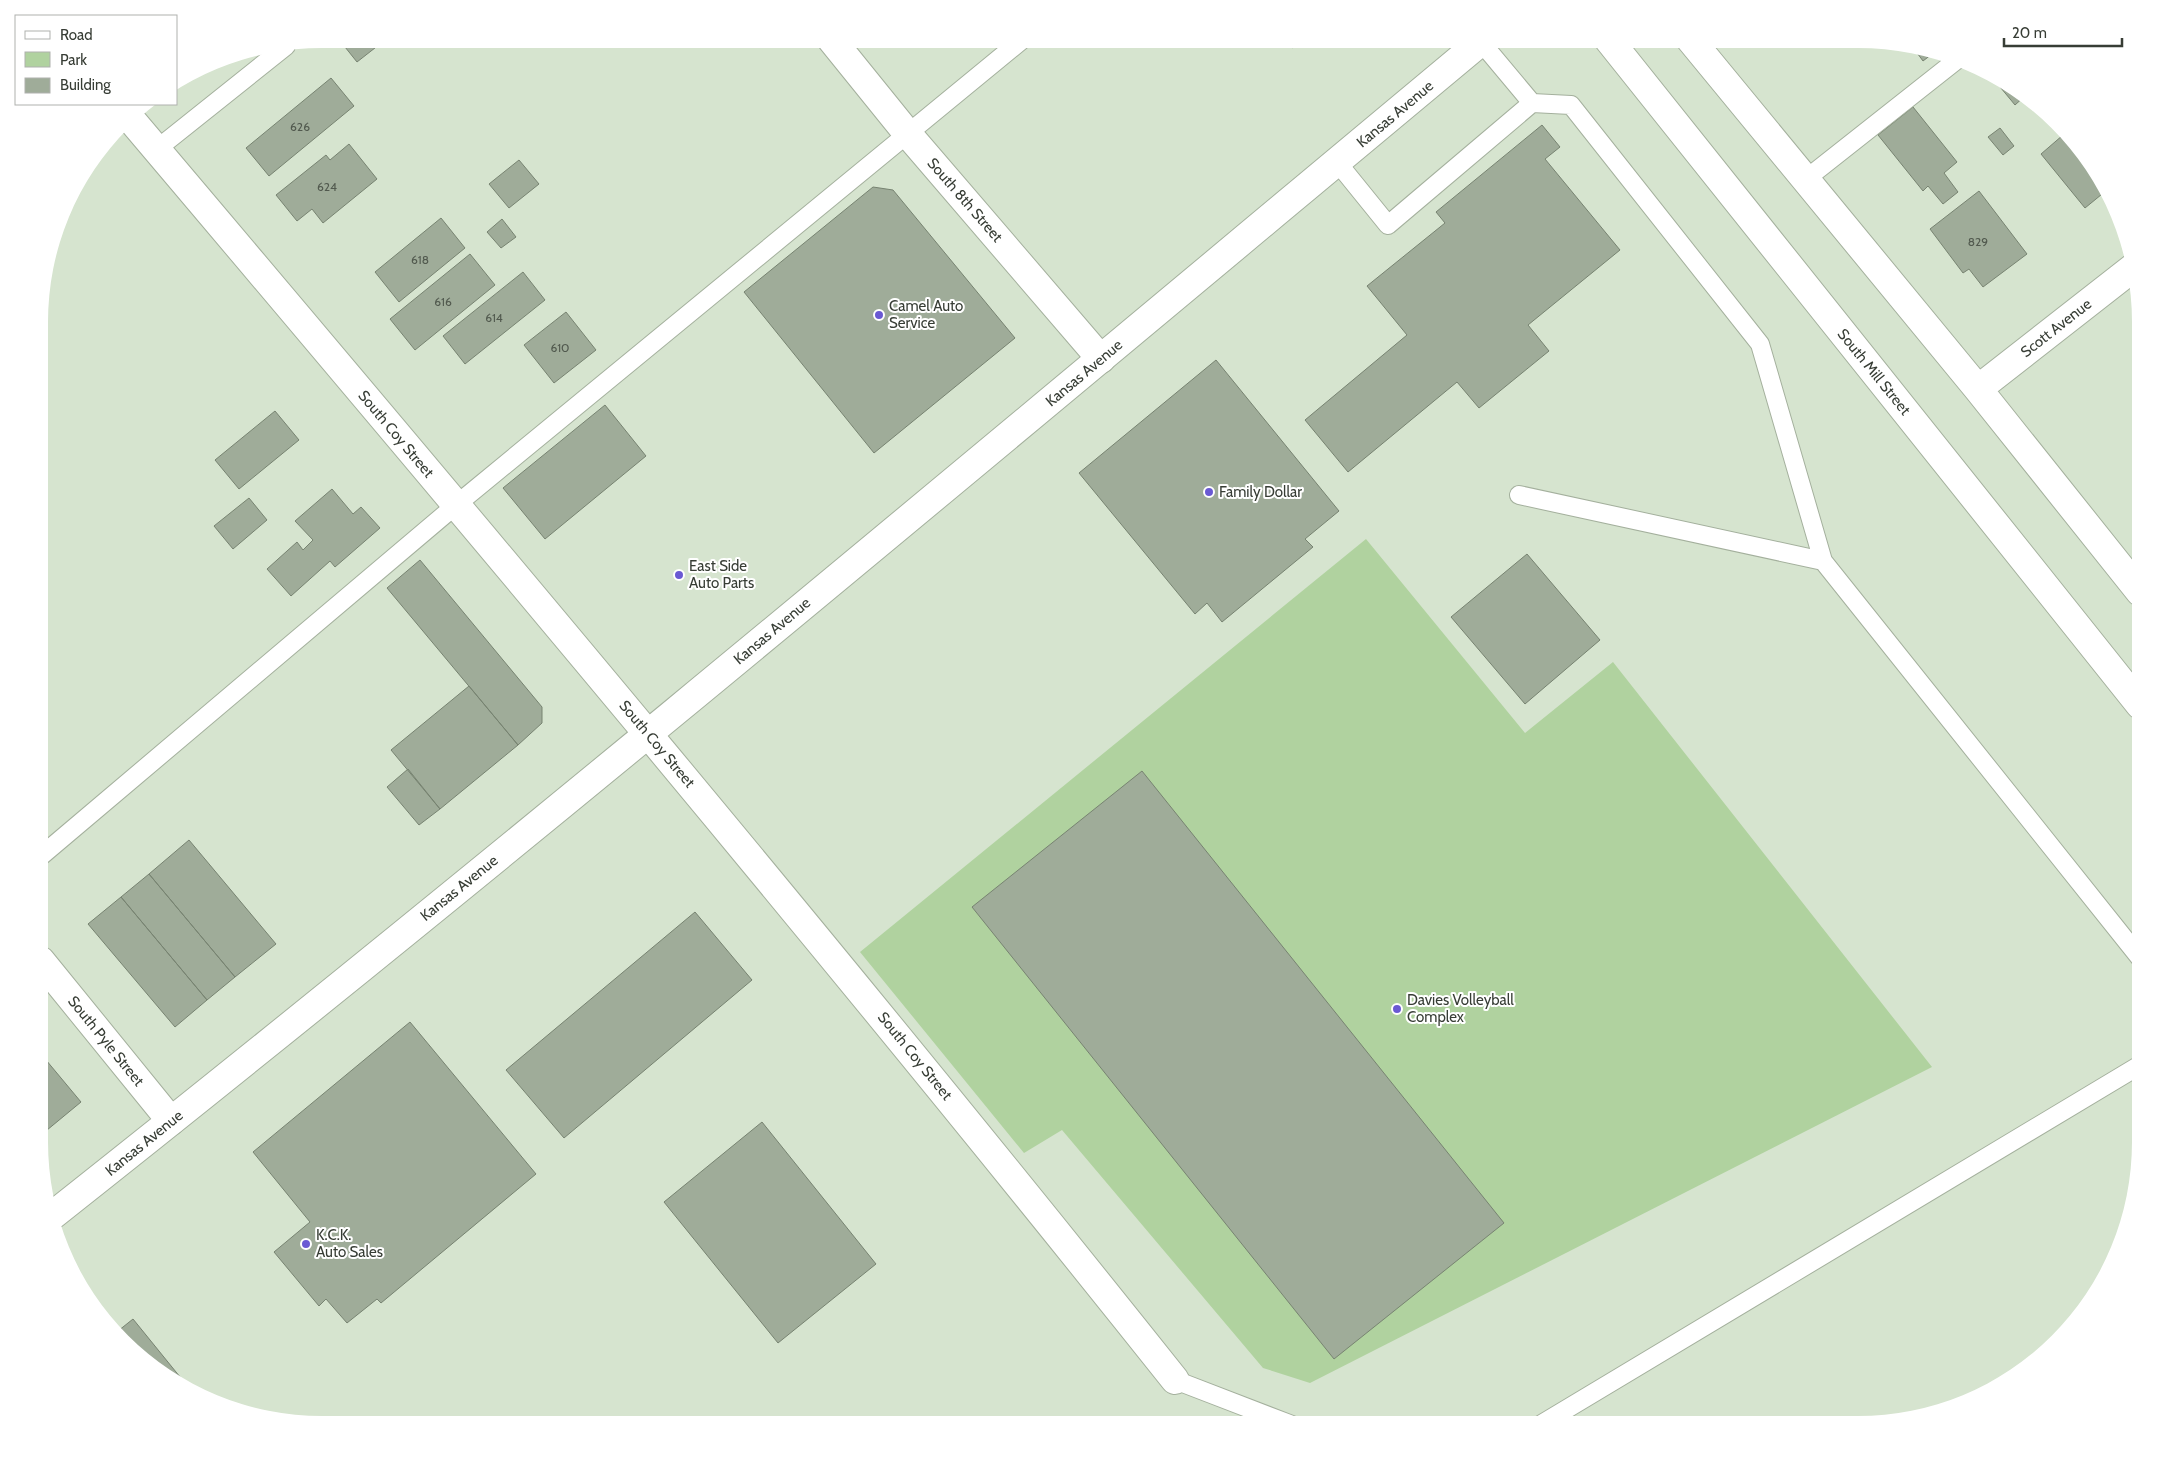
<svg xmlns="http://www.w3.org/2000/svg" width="2179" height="1464" font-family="Cabin,sans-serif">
  <rect width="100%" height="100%" fill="#d6e4cf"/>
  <path fill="#b0d29f" d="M1366,539L1525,733L1613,662L1932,1067L1310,1383L1263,1368L1062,1130L1024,1153L860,952Z"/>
  <path fill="#9fac99" stroke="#778371" d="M356,39H376L380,44L357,62L345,47Z
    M1284,39H1303L1292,48Z
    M1912,46L1936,51L1923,61Z
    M1991,76L2026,95L2015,105Z
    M331,78L354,106L269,176L246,148Z
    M1913,107L1957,162L1944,173L1958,192L1943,204L1928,186L1923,191L1878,135Z
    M1542,125L1560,147L1545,159L1620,250L1528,325L1549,351L1479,408L1457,382L1348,472L1305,420L1407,335L1367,286L1445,223L1436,212Z
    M2000,128L2014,146L2003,155L1988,137Z
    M2063,135L2103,180L2107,190L2085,208L2041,154Z
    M349,144L377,179L323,223L312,209L297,221L276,195L326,155L330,160Z
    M519,160L539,184L509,208L489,184Z
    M873,187L893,190L1015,338L874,453L744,292Z
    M1979,191L2027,254L1983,287L1969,269L1963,273L1930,229Z
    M441,218L465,248L399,302L375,272Z
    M502,219L516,237L501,248L487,232Z
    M470,254L495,285L415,350L390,319Z
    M523,272L545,300L465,364L443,336Z
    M566,312L596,350L554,383L524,345Z
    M1216,360L1339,511L1305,539L1313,547L1222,622L1207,603L1195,614L1079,473Z
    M605,405L646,456L545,539L503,488Z
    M275,411L299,440L239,489L215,460Z
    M332,489L353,514L361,507L380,528L335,567L330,561L291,596L267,569L297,542L303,550L313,540L295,521Z
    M249,498L267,520L233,549L214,526Z
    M1527,554L1600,640L1525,704L1451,617Z
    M420,560L542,707V723L518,745L387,588Z
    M469,686L518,745L440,809L391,750Z
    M408,769L440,809L419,825L387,787Z
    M1142,771L1504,1223L1334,1359L972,907Z
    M189,840L276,944L235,977L149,874Z
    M149,874L235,977L207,1000L121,897Z
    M121,897L207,1000L175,1027L88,924Z
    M695,912L752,980L564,1138L506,1070Z
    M410,1022L536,1174L381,1303L377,1299L347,1323L326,1299L319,1306L274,1252L310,1222L253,1152Z
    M41,1054L81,1102L41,1135Z
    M762,1122L876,1264L778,1343L664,1202Z
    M133,1319L189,1388L150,1367L118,1331Z"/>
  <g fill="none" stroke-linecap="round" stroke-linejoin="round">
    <g stroke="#a4b09d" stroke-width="20">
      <path id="lane" d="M1532,103L1571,105L1760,344L1823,561
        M157,149L286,46
        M1337,162L1388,225L1532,103L1481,42
        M1806,179L1958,59
        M1519,495L1823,561L2140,958
        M41,856L456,505L1023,39
        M1175,1380L1292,1425
        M1540,1425L2140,1065"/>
    </g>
    <g stroke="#a4b09d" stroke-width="30">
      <path id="street" d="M831,39L907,133L1101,359
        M1608,39L2140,705
        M1690,39L1978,389L2140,592
        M129,117C482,534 834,952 1175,1380
        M1978,389L2134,267
        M41,961L171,1121"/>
    </g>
    <g stroke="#a4b09d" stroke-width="30">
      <path id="secondary" d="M53,1215C537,832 1010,434 1484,39"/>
    </g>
    <use href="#lane" stroke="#fff" stroke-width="18"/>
    <use href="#street" stroke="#fff" stroke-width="28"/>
    <use href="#secondary" stroke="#fff" stroke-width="28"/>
  </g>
  <g fill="#6a59d3" stroke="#fff" stroke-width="2">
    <circle cx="879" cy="315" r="5"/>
    <circle cx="1209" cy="492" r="5"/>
    <circle cx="679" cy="575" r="5"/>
    <circle cx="1397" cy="1009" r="5"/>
    <circle cx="306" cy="1244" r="5"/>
  </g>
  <g text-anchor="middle" stroke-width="4" stroke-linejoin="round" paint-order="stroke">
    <g font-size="12" fill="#51594e">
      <text x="300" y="131">626</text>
      <text x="327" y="191">624</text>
      <text x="1978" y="246">829</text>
      <text x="420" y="264">618</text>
      <text x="443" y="306">616</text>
      <text x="494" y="322">614</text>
      <text x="560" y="352">610</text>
    </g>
    <g font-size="15" fill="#373d35" stroke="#fff">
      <text transform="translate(1395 114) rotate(-40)" y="5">Kansas Avenue</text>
      <text transform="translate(965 200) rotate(49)" y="5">South 8th Street</text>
      <text transform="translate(2056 328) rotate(-38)" y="5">Scott Avenue</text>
      <text transform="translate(1874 372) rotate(51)" y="5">South Mill Street</text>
      <text transform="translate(1084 373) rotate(-40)" y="5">Kansas Avenue</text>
      <text transform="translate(396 434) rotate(50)" y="5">South Coy Street</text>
      <text transform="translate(772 631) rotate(-40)" y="5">Kansas Avenue</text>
      <text transform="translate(657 744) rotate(50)" y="5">South Coy Street</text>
      <text transform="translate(459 888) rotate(-39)" y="5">Kansas Avenue</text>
      <text transform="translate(106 1041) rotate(51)" y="5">South Pyle Street</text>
      <text transform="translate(915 1056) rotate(51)" y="5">South Coy Street</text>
      <text transform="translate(144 1143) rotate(-39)" y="5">Kansas Avenue</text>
    </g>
    <g font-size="15" fill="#373d35" stroke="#fff" text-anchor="start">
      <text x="889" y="311">Camel Auto<tspan x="889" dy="17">Service</tspan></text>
      <text x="1219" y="497">Family Dollar</text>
      <text x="689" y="571">East Side<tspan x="689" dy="17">Auto Parts</tspan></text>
      <text x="1407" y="1005">Davies Volleyball<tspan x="1407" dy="17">Complex</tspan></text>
      <text x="316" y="1240">K.C.K.<tspan x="316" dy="17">Auto Sales</tspan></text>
    </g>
  </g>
  <path d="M0 0H2179V1464H0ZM322 48H1858A274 274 0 0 1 2132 322V1142A274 274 0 0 1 1858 1416H322A274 274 0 0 1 48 1142V322A274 274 0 0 1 322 48Z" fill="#fff" fill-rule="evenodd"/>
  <rect x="15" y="15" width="162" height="90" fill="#ffffff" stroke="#afb1ae"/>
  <rect x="25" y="31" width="25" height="8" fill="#ffffff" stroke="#afb1ae"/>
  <text x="60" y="40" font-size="15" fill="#373d35">Road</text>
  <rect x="25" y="52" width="25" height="15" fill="#b0d29f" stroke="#afb1ae"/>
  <text x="60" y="65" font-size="15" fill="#373d35">Park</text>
  <rect x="25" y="78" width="25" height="15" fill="#9fac99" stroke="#afb1ae"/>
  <text x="60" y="90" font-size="15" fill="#373d35">Building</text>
  <path d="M2004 38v8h118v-8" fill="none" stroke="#373d35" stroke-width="2.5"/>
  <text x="2012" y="38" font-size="15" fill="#373d35" stroke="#ffffff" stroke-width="4" paint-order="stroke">20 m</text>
</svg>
